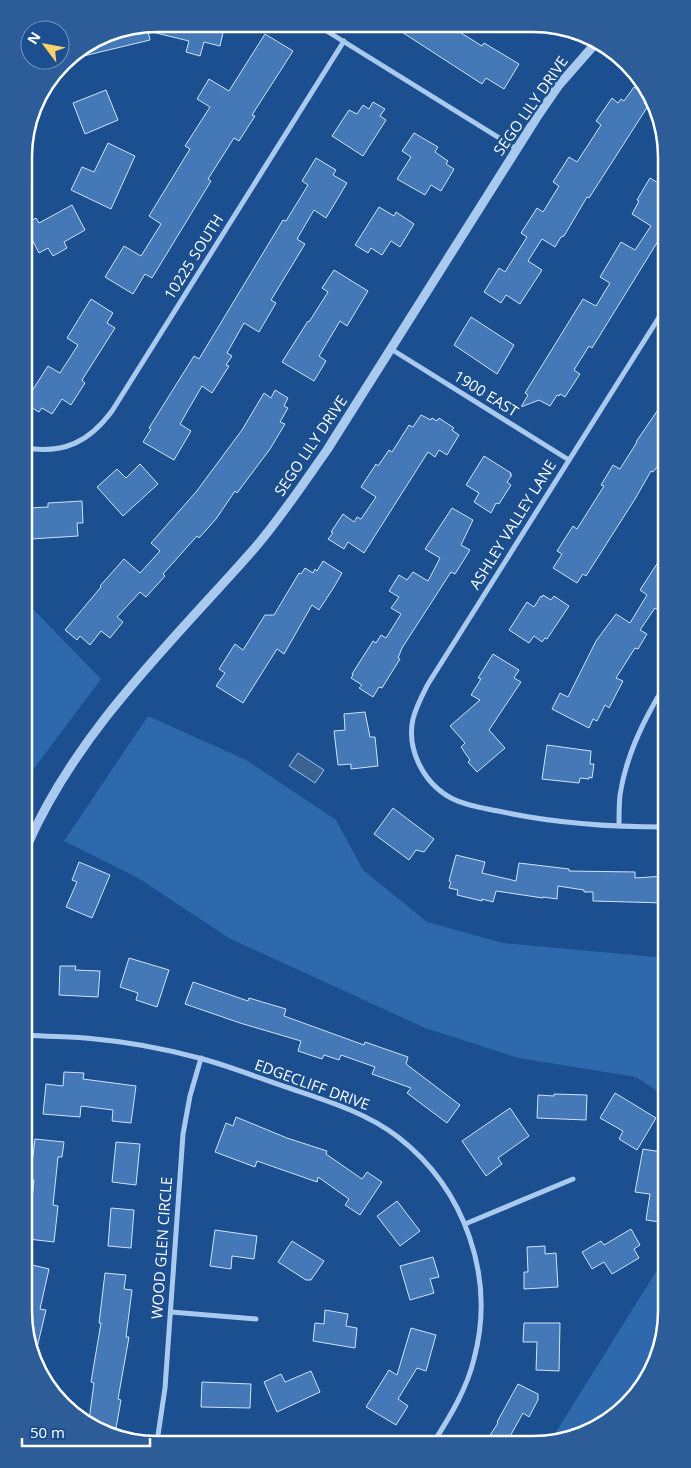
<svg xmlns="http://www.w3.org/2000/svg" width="691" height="1468" font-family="'Open Sans',sans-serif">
  <rect width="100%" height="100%" fill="#1b4f8f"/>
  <path fill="#2e69ad" d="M26,602L101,679L26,779Z
    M148,716L246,760L336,820L363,870L427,922L503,943L666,958V1097L636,1077L519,1058L425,1028L229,938L138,878L64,841Z
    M667,1254V1319L657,1361L634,1398L568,1440H551Z"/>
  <path fill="#3c6290" stroke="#9cc4f0" d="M298,753L324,770L315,783L289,766Z"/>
  <path fill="#4478b7" stroke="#cfe3fa" d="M158,24H225L220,46L204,42L200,56L186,52L189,41L148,31L150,40L71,59L70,57L107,34Z
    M391,25L450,26L482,46L484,43L519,64L504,89L486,78L482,84Z
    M265,34L293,51L252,115L255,116L239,141L234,138L208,179L211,181L152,278L145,274L133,294L105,277L124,246L141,256L161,224L149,216L190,149L185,146L210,107L197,99L209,79L229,91Z
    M634,87L645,95L647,98L644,103L648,106L589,198L587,197L564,236L561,237L555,247L542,239L528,261L542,270L520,304L506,295L501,303L484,292L499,268L505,272L527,237L521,233L537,208L543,212L559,186L553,182L569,157L577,162L601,125L596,121L612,98L618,103L621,99L624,101Z
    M106,90L118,120L85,134L73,103Z
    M373,102L385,109L380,116L386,120L363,156L332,136L349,110L357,114L363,105L369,109Z
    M414,133L438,147L435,152L448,161L446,164L454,169L441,191L431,185L425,195L397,179L411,157L402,151Z
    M108,143L135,156L111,209L71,190L82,167L94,172Z
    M316,158L336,170L333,175L347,183L326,218L314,210L297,239L305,244L271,300L276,303L259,332L244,323L227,353L232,356L226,365L229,366L212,393L202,386L180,424L191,431L174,460L143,442L151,429L149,428L194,356L199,359L283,220L286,221L308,185L302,181Z
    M650,178L663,186V233L592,348L589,346L574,370L580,374L565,397L560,394L559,396L557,395L550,406L539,400L521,407L528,395L525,393L583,299L596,306L610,283L600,277L621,242L635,250L651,226L632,214L639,201L637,200Z
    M72,205L85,230L64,242L67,248L53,256L48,248L39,253L24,224L36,218L39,223Z
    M379,207L394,216L396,212L414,224L400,247L391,241L382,255L371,248L368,253L355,245Z
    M334,270L368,291L347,326L340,321L319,356L326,361L314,381L282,362L308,321L309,322L328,292L322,288Z
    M91,299L113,313L107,323L115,328L82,380L85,383L71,405L62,399L52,414L42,408L39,412L25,404V402L48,366L60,373L78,345L67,338Z
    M471,317L514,345L497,374L454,345Z
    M275,390L288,398L284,406L288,408L280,422L285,424L270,449L237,493L235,491L216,519L199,538L197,536L163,574L165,576L146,597L140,592L117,617L123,622L110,638L101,631L90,645L80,636L77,640L65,630L101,587L100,586L124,559L140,573L160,551L151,543L196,492L242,430L264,393L271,398Z
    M664,401V458L653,472L651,471L635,499L586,576L583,574L577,583L553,568L562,554L557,551L573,526L577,529L604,486L601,485L613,465L620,469L637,442H636Z
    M421,415L431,420L432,418L437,421L439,418L454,428L452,430L459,435L447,455L439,450L435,457L428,452L364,553L348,542L344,549L328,539L333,533L331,532L343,514L354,522L357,517L361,519L376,497L361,487L376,464L378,466L389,450L392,452L409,425L413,427Z
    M484,456L511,473L510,475H512L507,482L511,485L499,504L496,503L491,513L474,502L479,493L466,485Z
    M140,464L158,484L123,516L97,487L117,469L126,478Z
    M82,501L83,523H77L78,536L31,539L29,508L48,507V503Z
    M452,508L473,520L461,545L470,550L455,574L451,572L402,648L398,658L400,659L390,675L382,688L379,687L373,697L359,688L362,685L351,678L353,675L352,674L373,641L376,643L381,635L386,638L401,614L391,608L399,597L389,591L399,575L407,580L413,572L428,581L440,558L425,549Z
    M664,553V614L655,608L640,630L647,634L638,649L635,648L616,678L623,681L609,708L605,705L597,721L593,719L589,728L552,709L560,693L568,697L596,641L616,614L630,623L647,595L640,590Z
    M323,561L342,573L334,587L319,610L312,605L284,654L277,649L243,703L216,686L225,673L219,669L235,644L243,650L265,615H274L299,573L301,574L305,568L313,573L315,569L317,571Z
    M543,595L551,600L554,596L569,606L547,639L545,638L542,642L534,636L529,643L509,630L527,602L534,607L541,596L542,597Z
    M493,654L519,670L514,678L521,682L489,730L505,748L477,772L468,762L470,760L461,747L465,743L450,726L480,700L471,695L481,679L478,678Z
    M365,712L370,737H375L378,766L351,769V764L338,765L334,731L345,730L344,714Z
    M547,745L591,751L590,764H594L592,778L589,777V779L580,778L579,783L542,779Z
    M393,808L434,839L424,852L416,850L409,860L374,834Z
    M456,855L485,862L482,873L516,881L519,863L569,869V871L635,872V878L665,876V903L593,901V892H584V890L558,886L557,899L543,897V898L496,891L493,902L482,899V901L457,895L458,890L449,888L451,882L449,881Z
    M79,862L110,875L92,918L66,907L77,882L72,880Z
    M129,958L169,970L157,1007L136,1000L138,993L120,987Z
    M60,966H76L75,970L100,971L98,997L59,995Z
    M193,982L248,1001L249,998L286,1009L284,1016L364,1045L365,1042L408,1057L406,1064L460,1105L447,1123L407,1093L411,1088L372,1074L375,1067L341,1055L339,1060L324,1055L322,1059L298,1051L301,1041L240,1023L185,1004Z
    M64,1072L84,1073L83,1079L136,1086L131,1123L112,1121L113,1110L81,1106L80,1117L43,1114L46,1084L63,1086Z
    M615,1093L656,1118L637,1150L619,1139L623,1131L600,1118Z
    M554,1094L587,1095L586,1120L537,1118L538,1095L554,1096Z
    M510,1108L529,1136L498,1158L502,1164L486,1176L462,1141Z
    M236,1117L287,1138L327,1151L326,1154L362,1179L367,1172L382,1182L360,1215L345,1205L349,1199L318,1177L317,1182L257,1161L255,1167L215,1152L226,1123L233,1126Z
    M35,1139L64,1142L62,1157H58L53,1205L58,1206L54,1242L28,1239L34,1180H30Z
    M116,1142L140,1144L136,1185L112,1182Z
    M643,1149L662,1152L661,1161L666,1162L667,1223L646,1220L650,1194L635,1192Z
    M397,1201L420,1231L400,1246L377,1216Z
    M111,1208L134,1210L131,1248L108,1246Z
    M631,1229L640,1245L634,1249L639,1258L612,1274L604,1262L592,1269L582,1252L601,1241L604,1245Z
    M215,1230L257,1236L254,1259L232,1256L231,1269L210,1266Z
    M292,1241L324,1261L311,1280H306L278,1262Z
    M545,1246V1254L556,1253L558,1287L524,1289V1272H528L527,1247Z
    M433,1257L439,1277L430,1279L434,1293L410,1300L400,1266Z
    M28,1264L49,1269L40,1309L46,1310L35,1356L28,1345Z
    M105,1273L126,1275L124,1289L132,1290L126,1337H129L118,1399L121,1400L115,1434L89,1420L94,1383L91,1382L101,1323H99Z
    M325,1310L348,1314L346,1326L357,1328L355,1348L313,1341L315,1323L324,1324Z
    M524,1323H560L559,1371L536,1370L537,1342H523Z
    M411,1328L436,1335L426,1371L417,1368L398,1399L408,1406L396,1425L366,1407L389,1370L397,1375Z
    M311,1371L320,1392L277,1412L264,1382L281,1374L285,1382Z
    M202,1382L251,1384L250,1408L201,1407Z
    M518,1384L538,1394V1400L529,1417L523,1413L508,1440H487L498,1423L497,1422Z"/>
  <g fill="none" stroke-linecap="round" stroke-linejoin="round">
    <path stroke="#a9c9ee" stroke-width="5" d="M317,25L517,149
      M25,145L28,148
      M663,311L428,684C422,696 416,707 413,719C406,751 425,785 453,799C467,806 483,808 498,811C552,823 609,827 665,827
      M391,349L569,460
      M25,448C64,454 89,442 112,411L344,41
      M619,826C619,816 619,805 620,795C626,755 644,719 665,685
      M27,1035C50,1037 73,1036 95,1039C130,1042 165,1049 199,1058C230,1066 261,1079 292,1089C328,1101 367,1113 398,1137C465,1189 496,1277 474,1359C467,1388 451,1415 435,1440
      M465,1224L573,1179
      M171,1312L256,1319
      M157,1442L165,1388L183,1134L190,1096L201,1058"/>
    <path stroke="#a9c9ee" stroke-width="9" d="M27,846C77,731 171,643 253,550C280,519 303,484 327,450L537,117L559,85L595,44"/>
  </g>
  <g text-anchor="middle" stroke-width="5" stroke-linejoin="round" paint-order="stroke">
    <g font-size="15" fill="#fff" stroke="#1b4f8f">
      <text transform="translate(531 106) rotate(-55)" y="5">SEGO LILY DRIVE</text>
      <text transform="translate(194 257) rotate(-58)" y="5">10225 SOUTH</text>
      <text transform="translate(486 394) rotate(32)" y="5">1900 EAST</text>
      <text transform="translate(311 446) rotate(-56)" y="5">SEGO LILY DRIVE</text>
      <text transform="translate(513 525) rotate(-58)" y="5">ASHLEY VALLEY LANE</text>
      <text transform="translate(312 1085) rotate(20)" y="5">EDGECLIFF DRIVE</text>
      <text transform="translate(162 1248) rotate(-86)" y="5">WOOD GLEN CIRCLE</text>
    </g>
  </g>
  <path d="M0 0H691V1468H0ZM157 32H533A125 125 0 0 1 658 157V1311A125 125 0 0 1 533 1436H157A125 125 0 0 1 32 1311V157A125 125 0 0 1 157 32Z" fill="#2d5d98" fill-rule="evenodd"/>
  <path fill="none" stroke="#fff" stroke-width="2.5" d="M157 32H533A125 125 0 0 1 658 157V1311A125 125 0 0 1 533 1436H157A125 125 0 0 1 32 1311V157A125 125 0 0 1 157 32Z"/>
  <g transform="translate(45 45) rotate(302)"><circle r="24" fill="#1b4f8f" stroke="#7695bc"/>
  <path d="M0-4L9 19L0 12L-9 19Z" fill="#ffd166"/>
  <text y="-8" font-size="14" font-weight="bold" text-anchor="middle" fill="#ffffff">N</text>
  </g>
  <path d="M22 1438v8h128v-8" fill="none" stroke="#ffffff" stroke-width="2.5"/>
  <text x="30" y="1438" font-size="15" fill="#ffffff" stroke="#1b4f8f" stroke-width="4" paint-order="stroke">50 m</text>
</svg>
